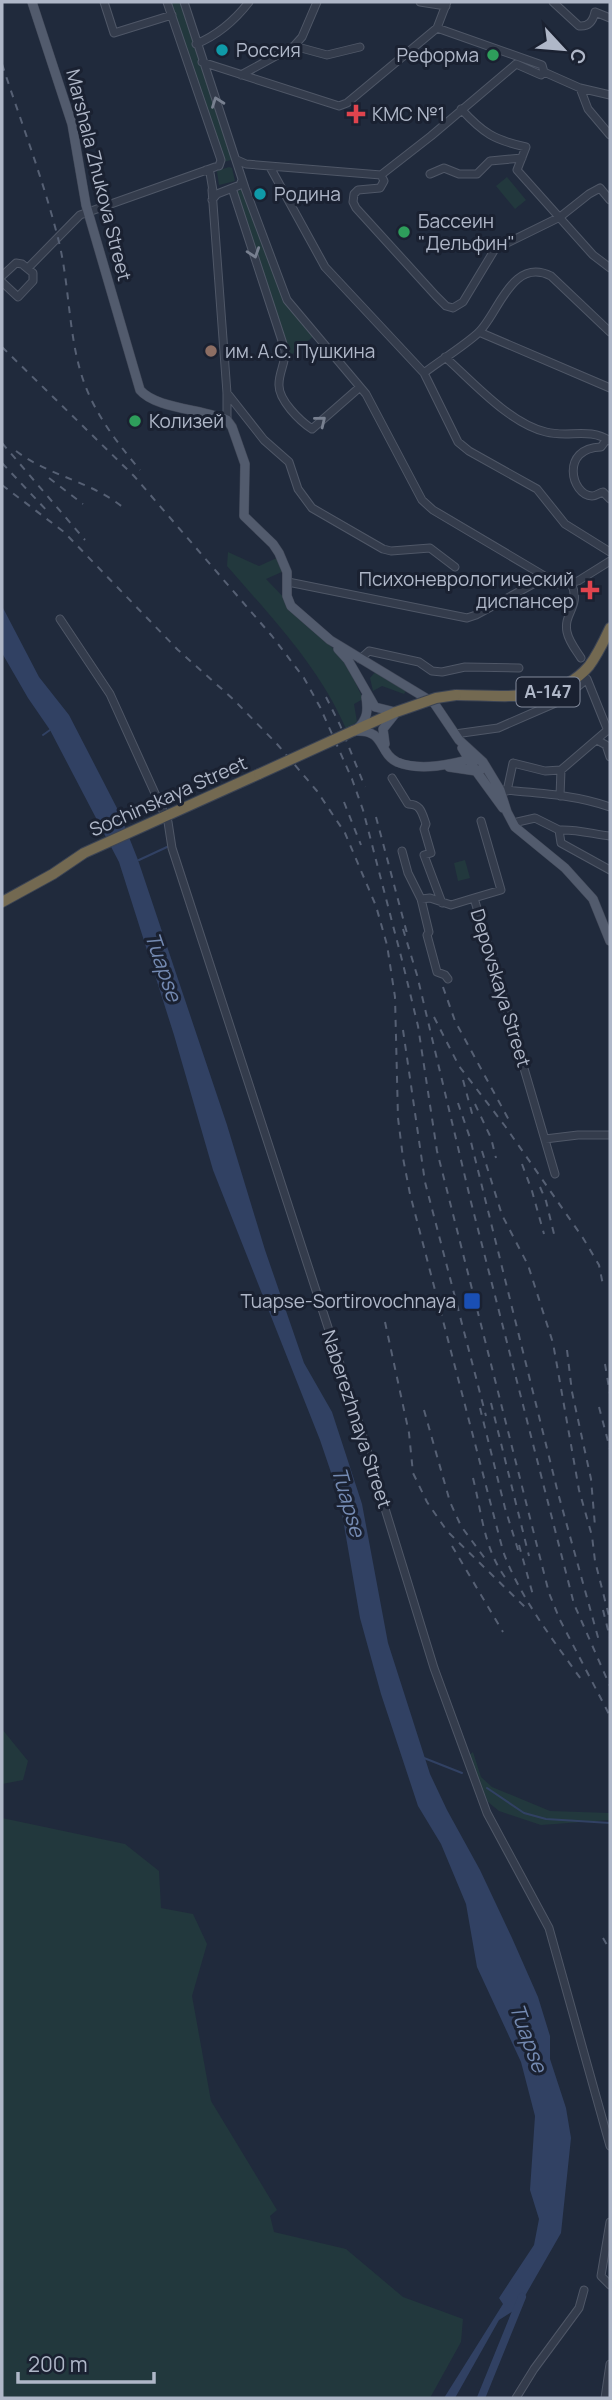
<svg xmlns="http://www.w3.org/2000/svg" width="612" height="2400" font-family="Manrope,sans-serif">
  <rect width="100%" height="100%" fill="#202a3c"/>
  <path fill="#22383d" d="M169,2H182L235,159L223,162Z
    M229,167L232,168L235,181L219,185L217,171Z
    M507,177L526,200L515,209L496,186Z
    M242,189L286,300L315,335L290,356L285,337L235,193Z
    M228,552L259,566L279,557L284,571L266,579L346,662L363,699L354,704L357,722L346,729C319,666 271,617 227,566Z
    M376,671L408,688L404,694L382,686L373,691L370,678Z
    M465,860L470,878L458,881L454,863Z
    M2,1729L28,1761L23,1780L2,1784Z
    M473,1752L481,1777L492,1787L550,1811L610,1813V1820L541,1825L499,1811L488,1802L469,1755Z
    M2,1818L125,1844L159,1871L161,1908L193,1914L207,1944L192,1996L211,2101L277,2210L270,2216L274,2232L346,2249L403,2297L463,2319L461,2342L430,2398H2Z"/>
  <path fill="#314163" d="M2,606L39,677L69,715L119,812L138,860L227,1125L265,1250L304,1363L332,1412L362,1504L388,1643L430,1774L447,1810L480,1870L512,1938L538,1997L550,2036V2059L566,2108L571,2138L561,2233L518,2308L499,2320L455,2398H444L503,2304L499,2298L534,2245L539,2219L530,2190L535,2116L521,2062L477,1967L466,1904L441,1844L418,1806L381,1694L360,1618L339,1496L320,1440L213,1170L174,1035L119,862L50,730L28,698L2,653Z"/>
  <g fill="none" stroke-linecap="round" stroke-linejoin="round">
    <path stroke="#314163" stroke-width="2" d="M43,735L50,730
      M139,860L167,847
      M424,1758L462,1773
      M487,1788L524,1813L546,1819L610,1823"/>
    <path stroke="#314163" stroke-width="8" d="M481,2398L522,2297"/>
    <g stroke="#4f5767" stroke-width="9">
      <path id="minor" d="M104,2L114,33L172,15
        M167,2L221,160L219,166
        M184,2L245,188L287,300L366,394L422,500L433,510L558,584L578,581L610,561
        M420,2L446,6
        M553,2L579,26C589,27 593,21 595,12
        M595,12L610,18
        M437,28L542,65L544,72L580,88L610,95
        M196,44C218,35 235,20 249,2
        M294,46L302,37L317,2
        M202,62L339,106L347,103L437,28L447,2
        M241,75L294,46L327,55L360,47
        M580,88L588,109L610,135
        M461,109C483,133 494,140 526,147L517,170L593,255L610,268
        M237,160L246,164L381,175
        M270,167L325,267L424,373L458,442L469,451L537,489L565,524L610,552
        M206,170L210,173L213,191
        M430,174L444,168L459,174H477L490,161L522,158
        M381,175L384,181L380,188L358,190L354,194L353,202L356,208L436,296L446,306L453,308L463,302L495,249L560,217L589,194L600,188L610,200
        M381,175L431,136L516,64L541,75L544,72
        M232,188L285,350C286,362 279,372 279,384C278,400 300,421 312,429L360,387
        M212,190L227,393V420
        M212,200L217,194L240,185L242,180
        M28,268L80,215L215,167
        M2,276L16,263L22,264L33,273V281L18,297L2,282
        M479,332L610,388
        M445,357C473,382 509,423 546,432C569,438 589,427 610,441
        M424,373C441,360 461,348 477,334C498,316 511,256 551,276L610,332
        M227,393L264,440L289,462L298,489L312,508L383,549L391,551L430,548L455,567
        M607,439L601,447C560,448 571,495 592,496C596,496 599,493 603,492L610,499
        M288,582L467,618L476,615L546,577
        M571,583C582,607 563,612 567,632C569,642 576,650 581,658
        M60,619L110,694L168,822L172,848L351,1398L434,1668L487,1813L549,1928L610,2146
        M360,659L369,651L419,662L432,671L442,672L465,667L519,668
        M455,734L498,728L560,701L587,679L608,731
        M597,740L606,745L610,757
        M392,778L408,804C421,804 422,813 426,824L424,829L431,853L424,855L442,903
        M504,790C539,793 577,795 610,807
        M507,791L513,763L545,771L561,770L610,728
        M560,796L561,770
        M481,821L501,890L474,898L555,1174
        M513,823L535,818L559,830L561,843L610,870
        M559,830C576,829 593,834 610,836
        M402,851L408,873L421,899L429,932L427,935L437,972L445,975L448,979
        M421,899L430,898L451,905L474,898
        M545,1139L578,1135H610
        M610,2222L601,2276L610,2285
        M516,2398L534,2369L579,2308L584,2290
        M605,2398L610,2364"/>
    </g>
    <g stroke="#3e4555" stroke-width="10">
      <path id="major" d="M32,2L72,124L86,205L140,390C156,409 204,409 227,420L232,427L245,464L244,516L273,544L279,553L287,572V596L291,606L330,640L434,703L459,740L483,762L500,790L507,812L515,827L565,868L593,899L610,941
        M338,649L348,660L375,707L395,712
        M357,729C368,719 368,710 366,697
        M355,731C386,729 378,753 397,762C421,772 452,764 475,758L483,762V768L479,771H476L462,748
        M385,744L383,729L395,714
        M449,767L476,771L503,808"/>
    </g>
    <g stroke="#3c4454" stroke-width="12">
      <path id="highway" d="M456,695C501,695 556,705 589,666C598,654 604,641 610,628
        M353,731L396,712
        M2,902L53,874L84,853L259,774"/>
    </g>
    <use href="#minor" stroke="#343c4c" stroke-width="7"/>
    <use href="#major" stroke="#525b6d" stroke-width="9"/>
    <use href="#highway" stroke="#736951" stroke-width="10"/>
    <path stroke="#566074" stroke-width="2" stroke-dasharray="7 7" stroke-linecap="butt" d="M2,64C21,122 43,179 58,238C69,281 68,327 80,370C91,409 114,439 140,470
      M2,347L134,476L272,636L304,678L320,707L352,779L363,810L402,960L418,1026L437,1151L549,1593L560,1620L610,1716
      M2,443L85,540
      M16,451C52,478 93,481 126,510
      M2,463L50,514
      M49,478L83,504
      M2,485L64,532L178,650L233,699L277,744L317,791L345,833L376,906L387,945L395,997L398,1118L403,1158L410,1194L503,1551C520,1598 554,1641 583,1682
      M326,697L340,725L365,787
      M344,802L361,845
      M376,817L408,937
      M403,929L417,975L471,1202L574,1604L610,1686
      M443,987L455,1021L510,1122
      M434,1017L459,1066L505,1126L583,1238L599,1265L603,1285
      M403,1030L425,1182L486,1416
      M463,1080L473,1117
      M458,1103L470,1138L558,1493L599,1641
      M475,1104L491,1138L496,1158
      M482,1151L502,1215L528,1265L553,1343L579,1490L592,1536L595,1561L610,1620
      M522,1164L532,1191L544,1234
      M540,1187L546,1201L554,1234
      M385,1322L409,1433L413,1473L427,1502L447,1531L526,1608
      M567,1350L572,1392L591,1479L595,1526
      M605,1364L610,1394
      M491,1403L529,1556
      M599,1407L610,1449
      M480,1408L505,1508L519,1553
      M424,1410L450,1502L461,1526L486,1560
      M473,1478C482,1514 484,1550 507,1580
      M519,1545L533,1595
      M452,1546L503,1632
      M603,1610L610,1638
      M603,1938L610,1950"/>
    <g stroke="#3c4454" stroke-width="12" stroke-linecap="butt">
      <path id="highway-bridge" d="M396,712L436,698L456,695
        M259,774L353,731"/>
    </g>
    <use href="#highway-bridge" stroke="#736951" stroke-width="10"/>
  </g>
  <defs><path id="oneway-chevron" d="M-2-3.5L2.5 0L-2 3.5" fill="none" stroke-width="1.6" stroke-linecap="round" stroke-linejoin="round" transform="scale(1.75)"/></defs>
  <g stroke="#788090">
    <use href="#oneway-chevron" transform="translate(217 102) rotate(-110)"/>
    <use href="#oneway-chevron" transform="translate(254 253) rotate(71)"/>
    <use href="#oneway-chevron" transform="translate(321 421) rotate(-39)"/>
  </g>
  <g fill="#0f9aa8" stroke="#1a2131" stroke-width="2.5">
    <circle cx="222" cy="50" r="7"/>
    <circle cx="260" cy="194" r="7"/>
  </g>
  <g fill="#2e9e5b" stroke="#1a2131" stroke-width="2.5">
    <circle cx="493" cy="55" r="7"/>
    <circle cx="404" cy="232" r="7"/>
    <circle cx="135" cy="421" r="7"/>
  </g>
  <g fill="#e0444e" stroke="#1a2131" stroke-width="2.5">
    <path d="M352.5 103.5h7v7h7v7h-7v7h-7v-7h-7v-7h7z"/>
    <path d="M586.5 579.5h7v7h7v7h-7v7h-7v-7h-7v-7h7z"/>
  </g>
  <circle fill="#8d6e63" stroke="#1a2131" stroke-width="2.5" cx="211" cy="351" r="7"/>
  <rect fill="#1a4fb4" stroke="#1a2131" stroke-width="2.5" x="463" y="1292" width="18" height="18" rx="3.5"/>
  <g text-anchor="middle" stroke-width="6" stroke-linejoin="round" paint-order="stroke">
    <rect fill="#1a2131" stroke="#828a9b" stroke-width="2" x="516.5" y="677.5" width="63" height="29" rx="5"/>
    <g font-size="18" font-weight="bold" fill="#afb7c8">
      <text x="548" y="698">А-147</text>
    </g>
    <g font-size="19" fill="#afb7c8" stroke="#1a2131" text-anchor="start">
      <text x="236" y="57">Россия</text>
      <text x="479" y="62" text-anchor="end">Реформа</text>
      <text x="372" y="121">KMC №1</text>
      <text x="274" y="201">Родина</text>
      <text x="418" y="228">Бассеин<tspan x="418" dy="22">"Дельфин"</tspan></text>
      <text x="225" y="358">им. А.С. Пушкина</text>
      <text x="149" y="428">Колизей</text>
      <text x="574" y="586" text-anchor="end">Психоневрологический<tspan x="574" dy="22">диспансер</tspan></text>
      <text x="456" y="1308" text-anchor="end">Tuapse-Sortirovochnaya</text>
    </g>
    <g font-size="19" fill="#afb7c8" stroke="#1a2131">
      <text transform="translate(99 175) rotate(76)" y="7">Marshala Zhukova Street</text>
      <text transform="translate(168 796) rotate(-24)" y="7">Sochinskaya Street</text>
      <text transform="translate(501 988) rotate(73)" y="7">Depovskaya Street</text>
      <text transform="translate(357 1419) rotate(72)" y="7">Naberezhnaya Street</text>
    </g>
    <g font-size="21" font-style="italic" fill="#748ab2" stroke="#1a2131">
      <text transform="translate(163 967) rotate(71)" y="7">Tuapse</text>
      <text transform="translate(348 1502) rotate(74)" y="7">Tuapse</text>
      <text transform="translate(528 2038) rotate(70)" y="7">Tuapse</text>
    </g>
  </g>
  <rect width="612" height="2400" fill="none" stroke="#afb7c8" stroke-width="7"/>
  <g transform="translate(563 49) rotate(116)" stroke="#1a2131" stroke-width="5" paint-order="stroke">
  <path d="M0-5L12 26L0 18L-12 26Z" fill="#afb7c8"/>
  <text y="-10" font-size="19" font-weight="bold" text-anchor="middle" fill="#afb7c8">С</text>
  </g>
  <path d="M18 2372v10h136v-10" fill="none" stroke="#afb7c8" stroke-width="3.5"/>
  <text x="28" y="2372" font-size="21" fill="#afb7c8" stroke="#1a2131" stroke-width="5" paint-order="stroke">200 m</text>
</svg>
